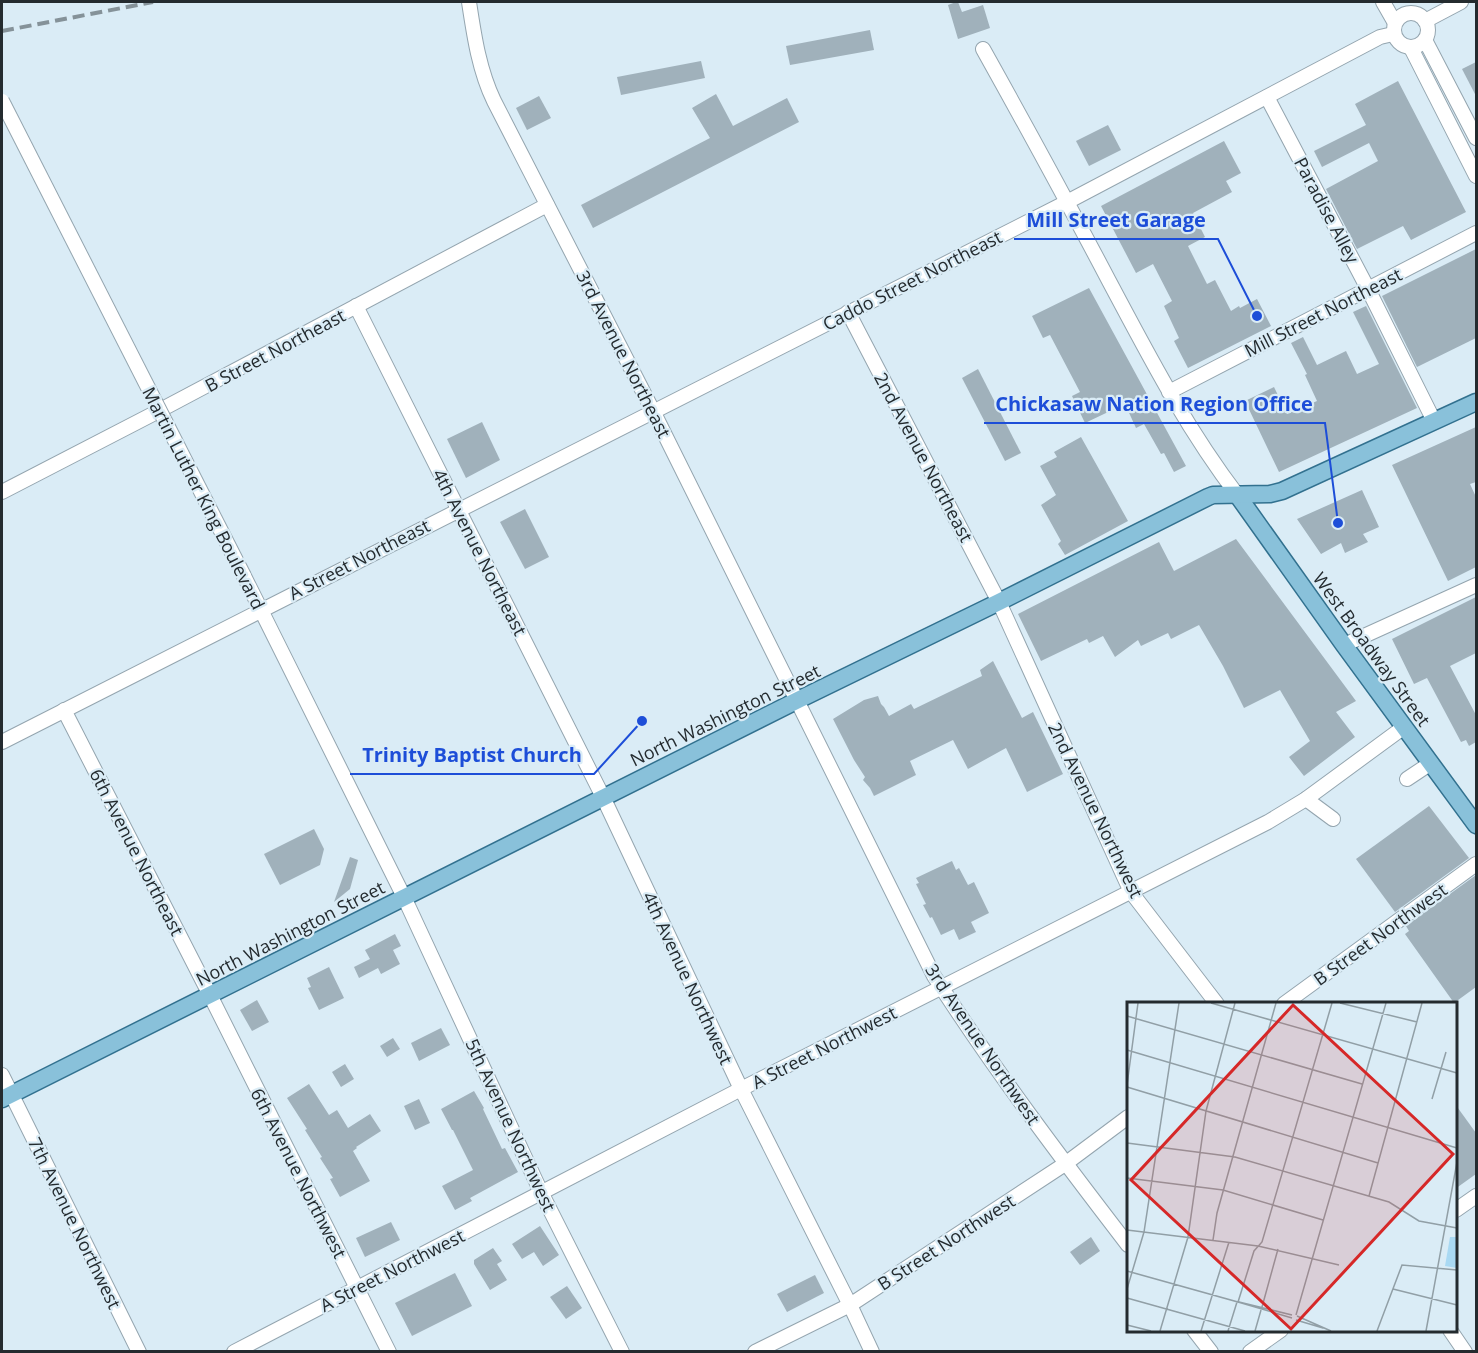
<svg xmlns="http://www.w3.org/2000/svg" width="1478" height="1353" viewBox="0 0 1478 1353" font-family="'Open Sans',sans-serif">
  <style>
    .building { fill: #a0b1bb }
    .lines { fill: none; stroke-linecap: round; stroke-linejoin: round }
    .minor-casing { stroke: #94a5af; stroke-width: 16 }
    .major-casing { stroke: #32718f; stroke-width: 19 }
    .minor { stroke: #fff; stroke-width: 14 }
    .major { stroke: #89c1da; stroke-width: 16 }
    .rail { stroke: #859299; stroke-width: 4; stroke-dasharray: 12 6; stroke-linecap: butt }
    .minor-bridge-casing { stroke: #94a5af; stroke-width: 16; stroke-linecap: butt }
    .minor-bridge { stroke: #fff; stroke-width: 14 }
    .labels { text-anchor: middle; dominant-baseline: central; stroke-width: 4.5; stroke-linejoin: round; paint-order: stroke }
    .street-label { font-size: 18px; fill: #242b2f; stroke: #daecf6 }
    .inset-road { fill: none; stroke: #919fa6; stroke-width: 1.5 }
    .view { fill: #d62828; fill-opacity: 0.15; stroke: #d62828; stroke-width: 3 }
    .inset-edge { fill: none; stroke: #242b2f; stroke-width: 3 }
    .leader { fill: none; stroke: #1d4ed8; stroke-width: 2 }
    .callout-dot { fill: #1d4ed8; stroke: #daecf6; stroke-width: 2 }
    .callout-label { font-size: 20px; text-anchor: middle; font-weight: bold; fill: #1d4ed8; stroke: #daecf6; stroke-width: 4.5; stroke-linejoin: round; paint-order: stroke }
  </style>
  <rect width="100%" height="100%" fill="#daecf6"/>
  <g class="building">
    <path d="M956,2H958L962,12L983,5L990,28L958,39L948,5Z"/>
    <path d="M870,30L874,50L790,65L786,46Z"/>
    <path d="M701,61L705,78L621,95L617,77Z"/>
    <path d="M1476,62V96L1462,69Z"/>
    <path d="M1398,81L1466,212L1411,240L1403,226L1357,249L1326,189L1378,161L1369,143L1322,167L1314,151L1366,125L1355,104Z"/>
    <path d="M716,94L733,126L787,98L799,122L593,228L581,205L710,138L692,108Z"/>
    <path d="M539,96L551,118L527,130L516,108Z"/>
    <path d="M1108,125L1121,150L1089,166L1076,141Z"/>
    <path d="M1224,141L1241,173L1226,181L1232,192L1193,213L1205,237L1188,246L1207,284L1215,280L1231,311L1239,306L1240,308L1257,299L1271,326L1188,368L1174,341L1179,338L1164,306L1172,301L1153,264L1136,273L1101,206Z"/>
    <path d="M1476,249V338L1417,367L1382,296Z"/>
    <path d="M1089,288L1186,466L1174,472L1164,453L1161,454L1144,424L1136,428L1125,404L1085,423L1072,396L1080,392L1050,335L1043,338L1032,316Z"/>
    <path d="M1366,306L1417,408L1279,472L1245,401L1274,387L1287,414L1317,401L1305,375L1307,374L1291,343L1303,337L1317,365L1346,351L1357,374L1379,364L1353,312Z"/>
    <path d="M978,369L1021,453L1005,461L962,378Z"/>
    <path d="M482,422L500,460L466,478L447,439Z"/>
    <path d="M1476,427V482L1470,484L1476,497V567L1448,581L1392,465Z"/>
    <path d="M1081,437L1128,521L1065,555L1058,544L1061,541L1041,505L1056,495L1040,466L1057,457L1054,452Z"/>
    <path d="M1362,490L1379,527L1363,534L1368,542L1345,553L1341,543L1321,554L1297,519Z"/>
    <path d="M525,509L549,557L525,569L500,522Z"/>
    <path d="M1236,539L1356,701L1336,712L1355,737L1304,776L1289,757L1310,741L1280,690L1244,708L1223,666L1199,625L1171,639L1168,633L1141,646L1138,640L1115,657L1103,636L1089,643L1087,639L1041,661L1018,614L1159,542L1174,571Z"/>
    <path d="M1476,597V653L1450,666L1476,715V742L1469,746L1466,740L1461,742L1427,678L1414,684L1392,639Z"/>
    <path d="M993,661L1022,718L1033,712L1063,774L1027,792L1006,748L968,769L953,740L910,761L916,775L874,796L870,788L863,780L865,777L854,760L833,719L864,700L878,696L881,704L884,707L889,716L911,704L914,709L982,676L980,670Z"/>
    <path d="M1429,806L1469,858L1395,912L1356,859Z"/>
    <path d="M314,829L324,849L320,865L280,885L264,854Z"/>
    <path d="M350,857L358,860L350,889L334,902Z"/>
    <path d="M952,861L956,870L959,868L968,885L974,882L989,913L971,922L976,932L959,940L954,929L941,935L932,917L930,918L923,905L926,904L916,884L919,883L916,878Z"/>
    <path d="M1476,875V987L1454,1003L1405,934L1409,931L1406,926Z"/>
    <path d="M395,934L401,946L393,950L400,964L381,974L378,968L359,978L354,967L370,959L365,950Z"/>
    <path d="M329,967L344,998L319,1010L308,988L311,987L307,978Z"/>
    <path d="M257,1000L269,1022L252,1031L240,1010Z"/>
    <path d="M441,1028L450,1045L419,1061L411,1043Z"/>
    <path d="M393,1038L400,1049L387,1057L380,1046Z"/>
    <path d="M345,1064L354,1079L341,1087L332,1072Z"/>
    <path d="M309,1084L329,1115L337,1110L348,1128L370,1114L381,1131L356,1147L357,1148L353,1151L370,1181L340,1197L330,1179L333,1178L320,1158L322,1157L305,1130L307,1129L287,1098Z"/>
    <path d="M474,1091L484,1108L483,1109L502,1149L505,1148L518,1172L470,1198L472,1201L455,1210L442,1186L473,1170L453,1130H452L441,1109Z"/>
    <path d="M419,1099L430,1123L415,1130L404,1106Z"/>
    <path d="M1455,1104L1476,1133V1174L1455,1189Z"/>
    <path d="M391,1222L400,1240L365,1257L356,1238Z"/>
    <path d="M540,1226L559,1255L543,1266L534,1252L522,1259L512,1244Z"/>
    <path d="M1091,1237L1100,1251L1080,1265L1070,1252Z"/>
    <path d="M493,1248L502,1261L497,1264L507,1280L490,1290L474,1264V1260Z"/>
    <path d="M455,1273L472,1306L412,1336L395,1303Z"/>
    <path d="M815,1275L824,1293L787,1312L777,1294Z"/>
    <path d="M567,1286L582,1308L566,1319L550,1297Z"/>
  </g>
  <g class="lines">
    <defs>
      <g id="minor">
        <path d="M469,2C474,35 479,70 494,101L653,411L934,976C994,1069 1061,1158 1128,1245"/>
        <path d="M1383,2L1395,23"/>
        <circle cx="1411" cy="30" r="17"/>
        <path d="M1425,21L1461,2"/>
        <path d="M1425,40L1476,138"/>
        <path d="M1411,48L1476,176"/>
        <path d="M983,49C1026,126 1068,203 1109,281C1149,356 1186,428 1238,496"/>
        <path d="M1267,97L1368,289L1434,421"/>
        <path d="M356,306L603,797L741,1089L850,1305L872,1352"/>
        <path d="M848,312L999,602L1131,892L1217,1004"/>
        <path d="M1169,392L1476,233"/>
        <path d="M2,492L151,415L547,205"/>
        <path d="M244,576L404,897L541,1192L622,1352"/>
        <path d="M1344,645L1476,585"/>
        <path d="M64,710L210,995L389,1352"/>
        <path d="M2,742L1067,202L1380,37L1393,34"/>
        <path d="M1407,779L1431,763"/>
        <path d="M1306,799L1333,819"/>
        <path d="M1284,1004L1476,864"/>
        <path d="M2,1075L139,1352"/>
        <path d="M1456,1210L1476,1196"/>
        <path d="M1194,1330L1211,1352"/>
        <path d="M1450,1330L1465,1352"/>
        <path d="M234,1352L741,1089L1268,822L1306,799L1404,727"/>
        <path d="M755,1352L850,1305L1065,1164L1128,1117"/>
        <path d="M1250,1352L1281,1330"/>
      </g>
      <g id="major">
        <path d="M1238,496L1344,645L1476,825"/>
        <path d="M2,1099L798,700L999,602L1208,497L1213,495L1270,494L1282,491L1476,402"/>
      </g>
    </defs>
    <use href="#minor" class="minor-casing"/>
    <use href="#major" class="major-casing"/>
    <use href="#minor" class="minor"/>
    <use href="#major" class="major"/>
    <path class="rail" d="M2,31L153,2"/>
    <defs>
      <path id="minor-bridge" d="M2,101L244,576"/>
    </defs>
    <use href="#minor-bridge" class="minor-bridge-casing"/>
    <use href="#minor-bridge" class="minor-bridge"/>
  </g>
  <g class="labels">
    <g class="street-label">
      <text transform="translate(1327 210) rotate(62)">Paradise Alley</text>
      <text transform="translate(912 280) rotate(-27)">Caddo Street Northeast</text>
      <text transform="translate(1323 312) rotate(-27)">Mill Street Northeast</text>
      <text transform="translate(275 350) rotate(-28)">B Street Northeast</text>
      <text transform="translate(624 354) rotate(63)">3rd Avenue Northeast</text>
      <text transform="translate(924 457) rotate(62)">2nd Avenue Northeast</text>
      <text transform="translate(204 498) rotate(63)">Martin Luther King Boulevard</text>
      <text transform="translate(480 552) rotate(63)">4th Avenue Northeast</text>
      <text transform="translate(359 559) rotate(-27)">A Street Northeast</text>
      <text transform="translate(1372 649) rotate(54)">West Broadway Street</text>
      <text transform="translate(725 715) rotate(-26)">North Washington Street</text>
      <text transform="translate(1096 810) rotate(64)">2nd Avenue Northwest</text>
      <text transform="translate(137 852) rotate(63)">6th Avenue Northeast</text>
      <text transform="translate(290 933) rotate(-27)">North Washington Street</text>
      <text transform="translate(1380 934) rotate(-36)">B Street Northwest</text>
      <text transform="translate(688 978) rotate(65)">4th Avenue Northwest</text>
      <text transform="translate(983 1044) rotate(56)">3rd Avenue Northwest</text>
      <text transform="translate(824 1047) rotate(-27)">A Street Northwest</text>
      <text transform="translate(511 1125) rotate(65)">5th Avenue Northwest</text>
      <text transform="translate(299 1173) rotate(63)">6th Avenue Northwest</text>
      <text transform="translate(75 1223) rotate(64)">7th Avenue Northwest</text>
      <text transform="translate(946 1242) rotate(-33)">B Street Northwest</text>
      <text transform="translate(392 1270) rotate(-27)">A Street Northwest</text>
    </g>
  </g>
  <g transform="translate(1127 1002)">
    <rect width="330" height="330" fill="#daecf6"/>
    <path d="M323,235H330V266L318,264Z" fill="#a9d9f3"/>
    <path class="inset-road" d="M84,1L330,71M213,1L290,20M0,14L235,82M0,48L330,146M0,83L11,1M0,85L251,161M305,97L319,50M0,141L108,155L262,200L292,219L330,226M0,176L96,188L196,218M242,194L295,1M0,228L131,244M86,238L90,211L149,1M131,244L212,263M0,269L111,300L127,249L135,240L205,1M0,287L17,230L52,1M266,287L330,303M0,296L118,329M111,300L165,316M112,300L165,313M135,305L151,247M169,313L259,1M170,314L204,329M169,318L196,326M0,323L24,329M33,329L61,235L79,109L108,1M74,329L102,240M101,329L110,300M128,329L134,308M250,329L275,263L330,268M299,329L330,160"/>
    <path class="view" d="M166,3L326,152L164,327L4,178Z"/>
    <rect width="330" height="330" class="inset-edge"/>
  </g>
  <path class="leader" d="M1257 316L1218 239H1014M1338 523L1325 423H984M642 721L594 774H350"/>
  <g class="callout-dot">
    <circle cx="1257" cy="316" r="6"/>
    <circle cx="1338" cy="523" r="6"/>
    <circle cx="642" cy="721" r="6"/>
  </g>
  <g class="callout-label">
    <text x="1116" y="227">Mill Street Garage</text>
    <text x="1154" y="411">Chickasaw Nation Region Office</text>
    <text x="472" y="762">Trinity Baptist Church</text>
  </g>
  <rect width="1478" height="1353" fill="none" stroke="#242b2f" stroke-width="6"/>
</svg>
